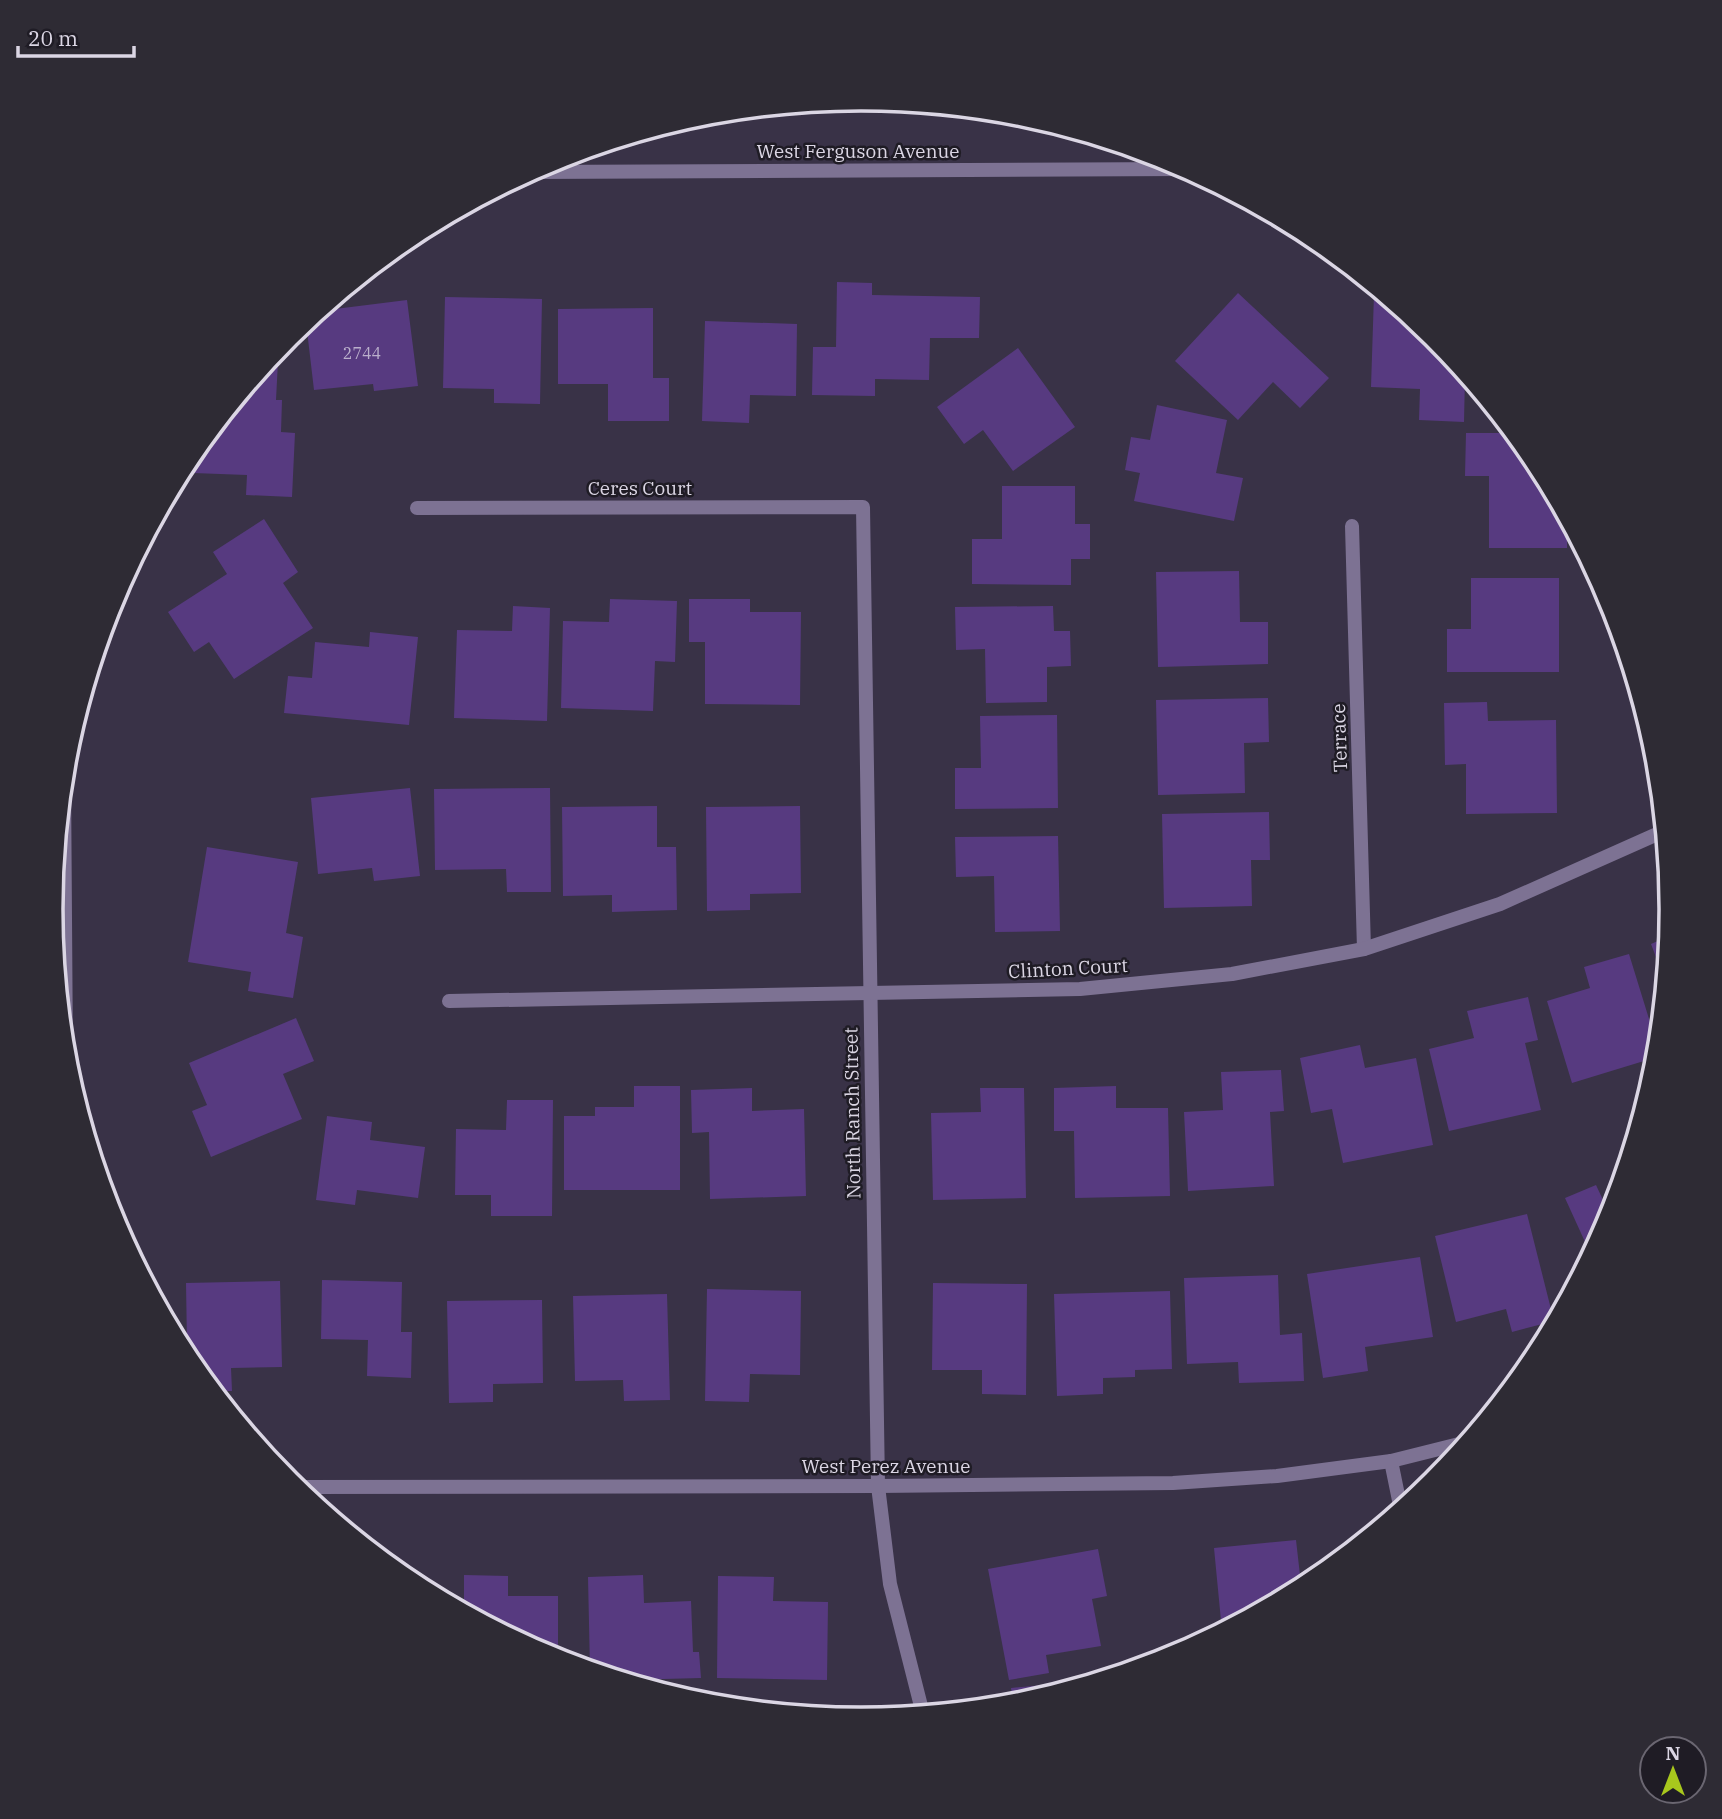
<svg xmlns="http://www.w3.org/2000/svg" width="1722" height="1819" viewBox="0 0 1722 1819" font-family="'IBM Plex Serif',serif">
  <style>
    .building { fill: #573a80 }
    .lines { fill: none; stroke-linecap: round; stroke-linejoin: round }
    .minor { stroke: #7d7293; stroke-width: 14 }
    .tertiary { stroke: #7d7293; stroke-width: 14 }
    .labels { text-anchor: middle; dominant-baseline: central; stroke-width: 5; stroke-linejoin: round; paint-order: stroke }
    .number-label { font-size: 16px; fill: #baafcb }
    .street-label { font-size: 19px; fill: #dbd6e4; stroke: #1f1c25 }
    .rim { fill: none; stroke: #dbd6e4; stroke-width: 3.5 }
  </style>
  <rect width="100%" height="100%" fill="#393247"/>
  <g class="building">
    <path d="M837,282L872,283V295L980,297L979,338H930L929,380L875,379V396L812,395L813,347H836Z"/>
    <path d="M1238,293L1329,378L1300,408L1273,382L1238,420L1175,361Z"/>
    <path d="M1374,294H1383L1434,337L1465,375L1464,422L1419,420L1420,389L1371,387Z"/>
    <path d="M445,297L542,299L540,404L494,403V389L443,388Z"/>
    <path d="M407,300L418,386L374,391L373,384L314,390L306,322L319,311Z"/>
    <path d="M653,308V378H669V421H608V384H558V309Z"/>
    <path d="M705,321L797,324L796,396L750,395L749,423L702,421Z"/>
    <path d="M1018,348L1075,427L1013,471L983,430L964,444L937,407Z"/>
    <path d="M268,361H278L276,400H282L281,432L295,433L292,497L246,495L247,475L193,473L194,451Z"/>
    <path d="M1157,405L1227,420L1216,473L1243,478L1234,521L1134,501L1140,473L1125,470L1131,437L1150,440Z"/>
    <path d="M1466,433H1513L1535,460L1567,519V548H1489V476H1465Z"/>
    <path d="M1002,486H1075V524H1090V559H1071V585L972,584V539H1002Z"/>
    <path d="M264,519L298,572L283,583L313,628L234,679L209,642L194,652L168,612L227,574L213,552Z"/>
    <path d="M1239,571L1240,622H1268V664L1158,667L1156,572Z"/>
    <path d="M1471,578H1559V672H1447V629H1471Z"/>
    <path d="M610,599L677,601L675,662L655,661L653,711L561,708L563,621L609,622Z"/>
    <path d="M689,599H750V612H801L800,705L705,704V642H689Z"/>
    <path d="M513,606L550,608L547,721L454,718L457,630L512,631Z"/>
    <path d="M1053,606L1054,631H1070L1071,666L1047,667V702L986,703L985,649L956,650L955,607Z"/>
    <path d="M370,632L418,637L409,725L284,713L288,676L312,678L315,642L369,647Z"/>
    <path d="M1268,698L1269,742L1244,743L1245,793L1158,795L1156,700Z"/>
    <path d="M1487,702L1488,721L1556,720L1557,813L1466,814V764L1445,765L1444,703Z"/>
    <path d="M1057,715L1058,808L955,809V768H981L980,716Z"/>
    <path d="M410,788L420,876L374,881L372,868L318,874L311,798Z"/>
    <path d="M550,788L551,892H507L506,869L435,870L434,789Z"/>
    <path d="M657,806V847H676L677,910L612,912V895L563,896L562,807Z"/>
    <path d="M800,806L801,893L750,894V910L707,911L706,807Z"/>
    <path d="M1269,812L1270,860H1251L1252,906L1164,908L1162,814Z"/>
    <path d="M1058,836L1060,931L995,932L994,876L956,877L955,837Z"/>
    <path d="M207,847L298,862L286,933L303,937L293,998L248,991L251,972L188,962Z"/>
    <path d="M1669,936L1665,975L1664,978L1651,944Z"/>
    <path d="M1629,954L1658,1048L1657,1057L1572,1083L1547,1001L1590,988L1584,967Z"/>
    <path d="M1528,997L1538,1040L1525,1043L1541,1110L1449,1131L1429,1049L1474,1038L1467,1011Z"/>
    <path d="M296,1018L314,1061L283,1074L302,1119L211,1157L192,1111L207,1105L189,1063Z"/>
    <path d="M1360,1045L1365,1068L1416,1058L1433,1145L1343,1163L1332,1109L1311,1113L1300,1058Z"/>
    <path d="M1281,1070L1284,1111L1270,1112L1274,1186L1188,1191L1184,1112L1223,1110L1221,1072Z"/>
    <path d="M634,1086H680V1190H564V1116H595V1107H634Z"/>
    <path d="M1116,1086V1108H1168L1170,1196L1075,1198L1074,1131H1054V1088Z"/>
    <path d="M752,1088V1111L804,1109L806,1196L710,1199L709,1132L692,1133L691,1090Z"/>
    <path d="M980,1088H1024L1026,1198L933,1200L931,1113L981,1112Z"/>
    <path d="M507,1100H553L552,1216H491V1195H455L456,1129L506,1130Z"/>
    <path d="M327,1116L372,1122L370,1140L425,1147L418,1198L357,1190L355,1205L316,1200Z"/>
    <path d="M1596,1185L1603,1200L1617,1194L1609,1220L1591,1255L1565,1198Z"/>
    <path d="M1527,1214L1554,1321L1512,1332L1506,1309L1456,1322L1435,1236Z"/>
    <path d="M1420,1257L1433,1337L1365,1347L1368,1371L1323,1378L1307,1274Z"/>
    <path d="M1278,1275L1280,1335L1302,1333L1304,1381L1239,1383L1238,1362L1187,1364L1184,1278Z"/>
    <path d="M322,1280L402,1282L401,1332H412L411,1378L367,1376L368,1340L321,1339Z"/>
    <path d="M280,1281L282,1367L231,1368L232,1391H213L187,1359L179,1344H187L186,1283Z"/>
    <path d="M933,1283L1027,1284L1026,1395L982,1394V1370H932Z"/>
    <path d="M707,1289L801,1291L800,1375L750,1374L749,1402L705,1401Z"/>
    <path d="M1170,1291L1172,1369L1135,1370V1377L1103,1378V1394L1057,1396L1054,1294Z"/>
    <path d="M667,1294L670,1400L624,1401L623,1380L575,1381L573,1296Z"/>
    <path d="M542,1300L543,1383L493,1384V1402L449,1403L447,1301Z"/>
    <path d="M1296,1540L1301,1584L1312,1582L1222,1631L1214,1548Z"/>
    <path d="M1098,1549L1107,1596L1092,1599L1101,1646L1046,1655L1049,1673L1009,1680L988,1569Z"/>
    <path d="M464,1575L508,1576V1596H558V1660L551,1658L464,1611Z"/>
    <path d="M643,1575L644,1603L691,1601L693,1652H699L701,1678L625,1680L590,1670L588,1577Z"/>
    <path d="M718,1576L774,1577L773,1601L828,1602L827,1680L717,1678Z"/>
    <path d="M1055,1684L1056,1693L1013,1705L1011,1688Z"/>
  </g>
  <g class="lines">
    <g class="minor">
      <path d="M417,508L863,507L878,1486L890,1584L923,1714"/>
      <path d="M1352,526L1364,949"/>
      <path d="M449,1001L1080,989L1232,974L1364,949L1500,904L1664,831"/>
      <path d="M1391,1461L1401,1510"/>
      <path d="M301,1487L878,1486L1173,1483L1277,1476L1391,1461L1467,1442"/>
    </g>
    <g class="tertiary">
      <path d="M531,172L1186,169"/>
      <path d="M64,776L66,1060"/>
    </g>
  </g>
  <g class="labels">
    <g class="number-label">
      <text x="362" y="353">2744</text>
    </g>
    <g class="street-label">
      <text x="858" y="151">West Ferguson Avenue</text>
      <text x="640" y="488">Ceres Court</text>
      <text transform="translate(1339 738) rotate(-92)">Terrace</text>
      <text transform="translate(1068 968) rotate(-3)">Clinton Court</text>
      <text transform="translate(852 1113) rotate(-91)">North Ranch Street</text>
      <text x="886" y="1466">West Perez Avenue</text>
    </g>
  </g>
  <path d="M0 0H1722V1819H0ZM63 909a798 798 0 1 1 1596 0a798 798 0 1 1-1596 0Z" fill="#2e2b34" fill-rule="evenodd"/>
  <path class="rim" d="M63 909a798 798 0 1 1 1596 0a798 798 0 1 1-1596 0Z"/>
  <g transform="translate(1673 1770)"><circle r="33" fill="#1f1c25" stroke="#6a6671" stroke-width="2"/>
  <path d="M0-5L12 26L0 18L-12 26Z" fill="#a8c71d"/>
  <text y="-10" font-size="19" font-weight="bold" text-anchor="middle" fill="#dbd6e4">N</text>
  </g>
  <path d="M18 46v10h116v-10" fill="none" stroke="#dbd6e4" stroke-width="3.5"/>
  <text x="28" y="46" font-size="21" fill="#dbd6e4" stroke="#1f1c25" stroke-width="5" paint-order="stroke">20 m</text>
</svg>
